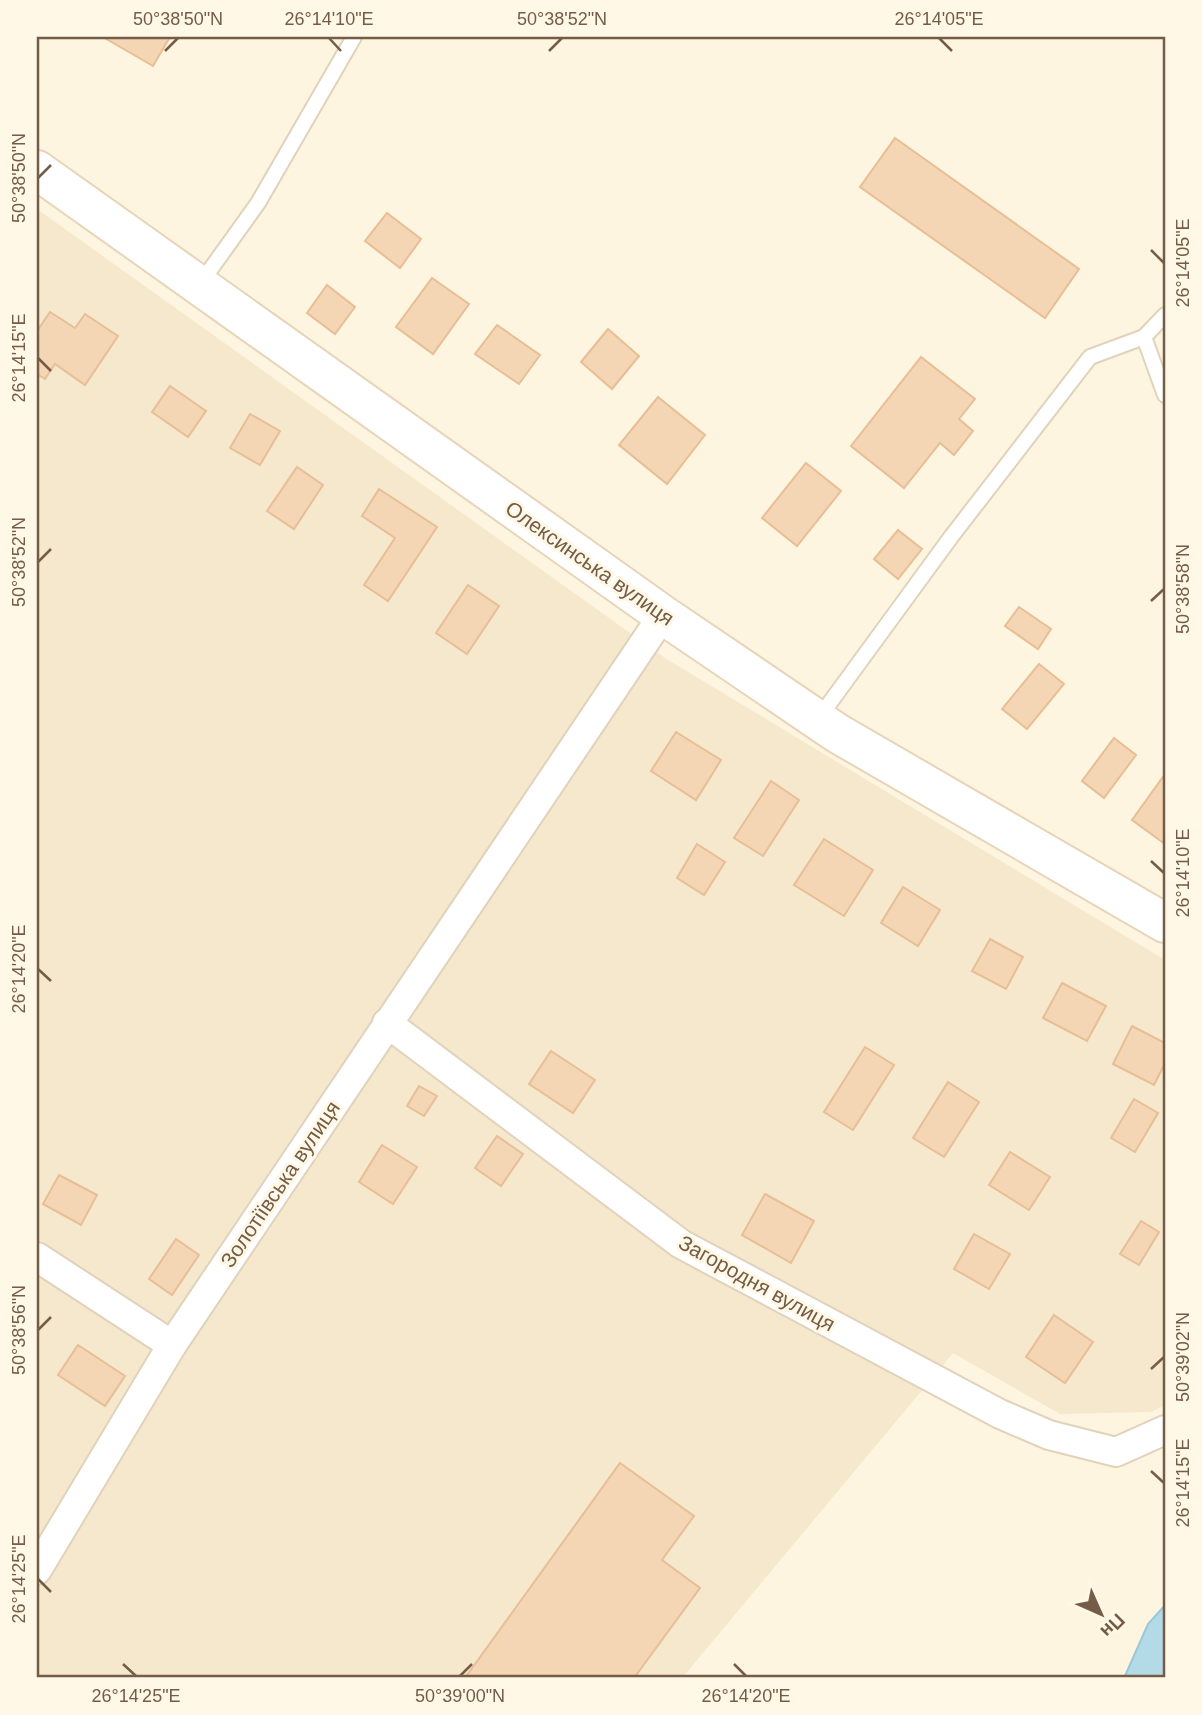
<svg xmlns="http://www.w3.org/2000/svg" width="1202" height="1715" viewBox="0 0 1202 1715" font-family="Arial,sans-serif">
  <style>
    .residential { fill: #f5e8cd }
    .water { fill: #b3dae7; stroke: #99c8d9; stroke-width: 2 }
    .building { fill: #f4d6b5; stroke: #e7be95; stroke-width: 2 }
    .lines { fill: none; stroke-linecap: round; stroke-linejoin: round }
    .lane-casing { stroke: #e1d2bb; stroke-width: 18 }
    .street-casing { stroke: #e1d2bb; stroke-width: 32 }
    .secondary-casing { stroke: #e7d4b9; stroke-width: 42 }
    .lane { stroke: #fff; stroke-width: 14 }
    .street { stroke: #fff; stroke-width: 28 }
    .secondary { stroke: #fff; stroke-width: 38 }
    .ticks { fill: none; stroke: #755c46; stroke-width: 2.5 }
    .labels { text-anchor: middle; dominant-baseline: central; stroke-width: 6; stroke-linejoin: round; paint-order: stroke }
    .street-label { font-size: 21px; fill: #755c46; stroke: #fff8e6 }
    .neatline { fill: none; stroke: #755c46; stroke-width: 2.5 }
    .ticks-label { font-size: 18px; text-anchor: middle; fill: #755c46 }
  </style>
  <rect width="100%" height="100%" fill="#fdf5df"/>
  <path class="residential" d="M37,209L665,658L1165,960V1405L1151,1412L1060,1414L953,1353L682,1678H37Z"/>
  <path class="water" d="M1165,1605V1678H1124L1148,1624Z"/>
  <g class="building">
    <path d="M103,37H170L153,66Z"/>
    <path d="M895,138L1079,269L1045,318L860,187Z"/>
    <path d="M387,213L421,239L400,268L365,241Z"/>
    <path d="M432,278L469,304L433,354L396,327Z"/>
    <path d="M327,285L355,307L335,334L307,313Z"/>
    <path d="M50,312L75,328L85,314L118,336L85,385L55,364L45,379L37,374V331Z"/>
    <path d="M497,325L540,355L519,384L475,354Z"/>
    <path d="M608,329L639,356L612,389L581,362Z"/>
    <path d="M921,357L975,399L959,419L973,431L954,455L940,443L904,488L851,446Z"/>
    <path d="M170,386L206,411L188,437L152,412Z"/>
    <path d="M658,397L705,435L667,484L619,445Z"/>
    <path d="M250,414L280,431L260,465L230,448Z"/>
    <path d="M806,463L841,491L797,546L762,518Z"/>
    <path d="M297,467L323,485L294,529L267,511Z"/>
    <path d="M379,489L437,527L388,601L364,585L395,538L362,516Z"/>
    <path d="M898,530L922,549L898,579L874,559Z"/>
    <path d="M468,585L499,606L467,654L436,633Z"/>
    <path d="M1019,607L1051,629L1038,649L1005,626Z"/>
    <path d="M1039,664L1064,684L1027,729L1002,709Z"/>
    <path d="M676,732L721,760L696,800L651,771Z"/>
    <path d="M1114,738L1136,755L1104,798L1082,781Z"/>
    <path d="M1165,774V844L1132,820Z"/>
    <path d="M771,781L799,800L763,856L734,838Z"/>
    <path d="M824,839L873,870L844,916L794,885Z"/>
    <path d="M697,844L725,862L704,895L677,878Z"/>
    <path d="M903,887L940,910L918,946L881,923Z"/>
    <path d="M990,939L1023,957L1006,989L972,971Z"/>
    <path d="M1062,983L1106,1006L1087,1041L1043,1018Z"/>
    <path d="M1132,1026L1165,1043V1063L1154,1085L1113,1064Z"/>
    <path d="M865,1047L894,1065L853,1130L824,1112Z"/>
    <path d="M551,1051L595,1080L573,1113L529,1084Z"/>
    <path d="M948,1082L979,1102L944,1157L913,1138Z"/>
    <path d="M419,1086L437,1096L424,1116L407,1106Z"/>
    <path d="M1134,1099L1158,1113L1135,1152L1111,1138Z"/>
    <path d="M497,1136L523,1154L501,1186L475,1168Z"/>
    <path d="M382,1145L417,1167L393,1204L359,1182Z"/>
    <path d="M1010,1152L1050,1177L1029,1210L989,1185Z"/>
    <path d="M59,1175L97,1195L81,1225L43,1204Z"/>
    <path d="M765,1194L814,1221L791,1263L742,1235Z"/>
    <path d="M1141,1221L1159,1232L1139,1265L1120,1254Z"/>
    <path d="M974,1234L1010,1254L989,1289L954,1269Z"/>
    <path d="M176,1239L199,1255L172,1295L149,1279Z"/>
    <path d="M1054,1315L1093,1342L1065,1383L1026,1357Z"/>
    <path d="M78,1345L125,1376L105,1406L58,1375Z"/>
    <path d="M620,1463L694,1516L662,1560L700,1588L634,1678H465Z"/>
  </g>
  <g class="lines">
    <defs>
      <g id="lane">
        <path d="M200,284L258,203L354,37"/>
        <path d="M1144,337L1165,395"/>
        <path d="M818,719L951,537L1090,357L1144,337L1165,315"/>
      </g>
      <g id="street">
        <path d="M387,1023L681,1244L1000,1414L1049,1435L1116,1452L1165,1430"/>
        <path d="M37,1257L172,1345"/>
        <path d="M37,1570L172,1345L663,615"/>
      </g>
      <path id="secondary" d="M37,170L663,615L837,733L1165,923"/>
    </defs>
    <use href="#lane" class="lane-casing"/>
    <use href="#street" class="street-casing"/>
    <use href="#secondary" class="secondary-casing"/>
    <use href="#lane" class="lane"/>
    <use href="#street" class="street"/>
    <use href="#secondary" class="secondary"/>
  </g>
  <path class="ticks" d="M329,38L341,51M939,38L952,51M165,51L178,38M549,51L562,38M38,178L51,165M1151,250L1164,263M38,358L51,371M38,562L51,549M1151,601L1164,589M1151,861L1164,873M38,969L51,981M38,1330L51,1317M1151,1369L1164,1357M1151,1471L1164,1483M38,1579L51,1592M123,1664L136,1676M734,1664L746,1676M460,1676L472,1664"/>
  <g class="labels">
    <g class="street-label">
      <text transform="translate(590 563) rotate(35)">Олексинська вулиця</text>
      <text transform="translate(280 1184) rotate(-56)">Золотіївська вулиця</text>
      <text transform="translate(757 1283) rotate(29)">Загородня вулиця</text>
    </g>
  </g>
  <rect width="1202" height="1715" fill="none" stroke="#fff8e6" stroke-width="77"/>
  <g transform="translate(1101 1614) rotate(135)" stroke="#fff8e6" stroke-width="5" paint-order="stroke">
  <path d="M0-5L12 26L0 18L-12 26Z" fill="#755c46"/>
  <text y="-10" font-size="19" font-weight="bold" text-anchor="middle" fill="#755c46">Пн</text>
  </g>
  <rect x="38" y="38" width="1126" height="1638" class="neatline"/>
  <g class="ticks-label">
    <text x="178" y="25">50°38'50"N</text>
    <text x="329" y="25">26°14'10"E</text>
    <text x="562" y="25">50°38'52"N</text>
    <text x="939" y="25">26°14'05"E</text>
    <text transform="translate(19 178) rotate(-90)" y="6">50°38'50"N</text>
    <text transform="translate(1183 263) rotate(-90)" y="6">26°14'05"E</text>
    <text transform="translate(19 358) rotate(-90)" y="6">26°14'15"E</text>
    <text transform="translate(19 562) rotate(-90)" y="6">50°38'52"N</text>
    <text transform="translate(1183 589) rotate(-90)" y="6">50°38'58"N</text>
    <text transform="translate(1183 873) rotate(-90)" y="6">26°14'10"E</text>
    <text transform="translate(19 969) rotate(-90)" y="6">26°14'20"E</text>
    <text transform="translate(19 1330) rotate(-90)" y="6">50°38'56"N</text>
    <text transform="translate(1183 1357) rotate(-90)" y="6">50°39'02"N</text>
    <text transform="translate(1183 1483) rotate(-90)" y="6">26°14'15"E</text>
    <text transform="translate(19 1579) rotate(-90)" y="6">26°14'25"E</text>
    <text x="136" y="1702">26°14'25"E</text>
    <text x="460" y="1702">50°39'00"N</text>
    <text x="746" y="1702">26°14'20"E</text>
  </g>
</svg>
